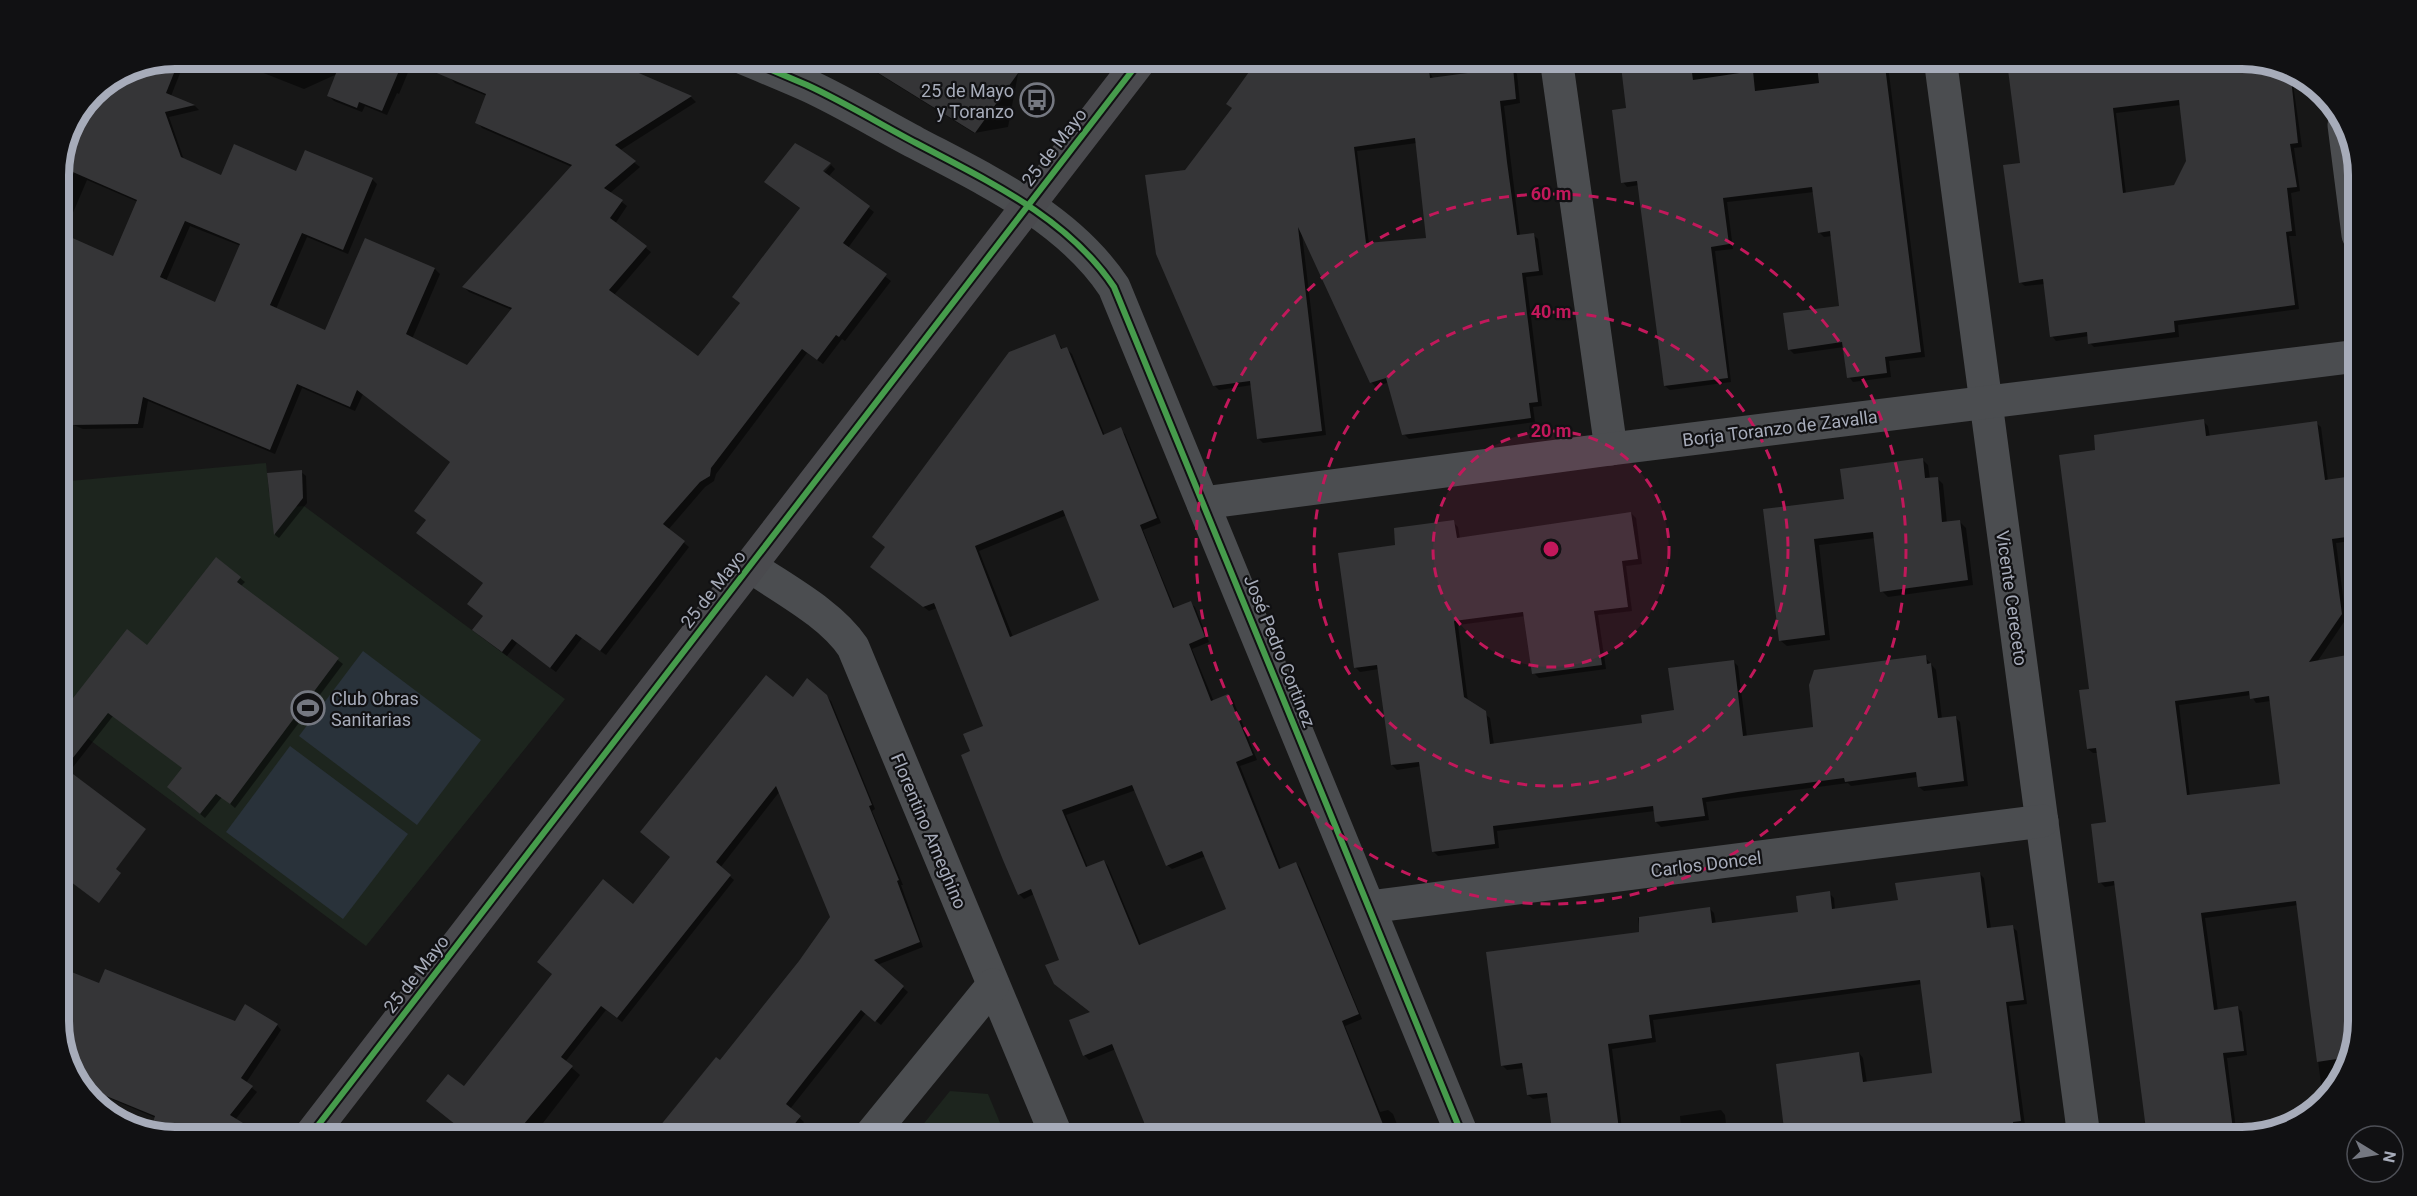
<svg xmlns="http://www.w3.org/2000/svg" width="2417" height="1196" viewBox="0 0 2417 1196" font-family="Roboto,sans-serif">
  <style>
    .green { fill: #1d251e }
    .water { fill: #29323a }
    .shadow { fill: #0007; fill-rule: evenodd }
    .building { fill: #353537; fill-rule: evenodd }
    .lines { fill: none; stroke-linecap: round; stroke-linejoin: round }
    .street { stroke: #4b4d50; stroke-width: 33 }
    .secondary { stroke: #4a4a4e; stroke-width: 33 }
    .cycleway-casing { stroke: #111113; stroke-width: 10 }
    .cycleway { stroke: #469c4c; stroke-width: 6 }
    .ring { fill: none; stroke: #c2185b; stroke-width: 3; stroke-dasharray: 10 8 }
    .labels { text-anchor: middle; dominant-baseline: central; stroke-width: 4.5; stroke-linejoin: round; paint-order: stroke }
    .poi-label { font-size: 18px; fill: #a7acba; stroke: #111113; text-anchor: end }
    .street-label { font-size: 18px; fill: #a7acba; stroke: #111113 }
    .rim { fill: none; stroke: #a7acba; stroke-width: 8 }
    .centre { fill: #c2185b; stroke: #111113; stroke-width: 3 }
    .ring-label { font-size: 18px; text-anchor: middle; font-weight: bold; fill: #c2185b; stroke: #111113; stroke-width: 4.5; stroke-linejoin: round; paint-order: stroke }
  </style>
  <rect width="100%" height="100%" fill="#171717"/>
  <g class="green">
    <path d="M266,463L269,493L290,507L304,506L565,699L366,946L59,717V482Z"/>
    <path d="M950,1091L988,1094L1006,1137H913Z"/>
  </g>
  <g class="water">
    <path d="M363,651L481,740L417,825L299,736Z"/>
    <path d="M290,746L408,834L343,919L226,832Z"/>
  </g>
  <g class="shadow">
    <path d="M175,58H186L171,96L195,106L199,110L169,117L184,160L222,177L297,173L372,179L377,184L348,254L307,237L276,309L326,332L435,269L440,274L412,339L468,367L512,310L469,292L464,287L572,167L482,128L477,122L487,96L455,83L450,78L458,58H601L691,97L696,102L619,151L640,167L610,193L627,206L615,224L651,252L614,295L699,358L742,304L801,209L771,187L817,176L819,178L831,165L835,169L828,177L874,212L848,248L891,281L845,341L842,339L823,364L807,353L716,474L714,481L705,487L668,530L689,547L606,655L582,638L556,672L517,643L507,656L479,635L485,617L474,609L484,584L427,521L451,462L363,394L355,411L302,388L275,454L148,401L143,428L83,429L59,419V168L67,130L93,92L131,67ZM87,180L138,202L114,258L63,236ZM190,226L241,246L216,304L166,281Z"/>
    <path d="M226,58H414L399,94L397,93L387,115L365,106L362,112L334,101L329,96L337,74L304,89Z"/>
    <path d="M853,58H1021L1008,127L974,133Z"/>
    <path d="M1621,58H1887L1925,357L1889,361L1891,377L1853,382L1849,377L1844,347L1794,354L1789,349L1841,308L1832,236L1824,237L1819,232L1814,192L1727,202L1733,249L1715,251L1731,382L1670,390L1665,386L1639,185L1627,187L1623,182L1628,109Z"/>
    <path d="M2007,58H2242L2291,70L2302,147L2294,148L2300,191L2291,193L2296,236H2289L2299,309L2178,325L2179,337L2094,347L2090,343L2089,336L2056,341L2052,336L2045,284L2025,286L2020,282L2022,164ZM2181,105L2188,161L2175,186L2126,194L2116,113Z"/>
    <path d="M1512,69L1517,74L1520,103L1504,106L1520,236L1533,235L1538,239L1543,275L1526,277L1542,406L1533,407L1535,422L1409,439L1404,434L1389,382L1376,387L1371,382L1302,234L1326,435L1263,443L1258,438L1252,385L1219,390L1214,385L1186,171L1428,71L1434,79ZM1417,143L1428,240L1369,244L1357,151Z"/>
    <path d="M1054,336L1063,350L1067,349L1072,354L1105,436L1120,429L1125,434L1161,523L1143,530L1160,573L1175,609L1190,603L1195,607L1209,642L1192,649L1214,702L1228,696L1233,700L1257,760L1240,766L1281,869L1296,863L1300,868L1362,1019L1345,1026L1380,1112L1388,1110L1393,1114L1402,1137H1150L1116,1049L1089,1060L1084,1055L1092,1012L1061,960L1034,894L1024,899L1019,894L972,752L985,727L937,608L929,611L876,571ZM1067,515L1101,601L1013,637L979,551ZM1136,790L1167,865L1172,869L1206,856L1228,910L1141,945L1108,866L1104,861L1088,868L1066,815Z"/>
    <path d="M2203,421L2208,426L2210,437L2316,423L2321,427L2328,481L2346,478L2351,483L2358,540L2336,543L2346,619L2317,662L2358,654V1021L2347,1072L2323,1099L2298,905L2205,918L2218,1011L2238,1008L2242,1012L2247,1055L2227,1058L2237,1137H2149L2116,885L2105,887L2100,882L2108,824L2098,753H2093L2088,749L2097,451ZM2251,695L2256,703L2271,701L2282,785L2190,797L2179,705Z"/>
    <path d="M1922,459L1928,465L1930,479L1937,478L1943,484L1947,523L1960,522L1966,528L1973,585L1888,597L1882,591L1875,538L1819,545L1830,640L1787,646L1781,641L1765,511L1845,500Z"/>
    <path d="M301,472L306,476L307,503L279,538L275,535L269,474Z"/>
    <path d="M1631,513L1636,518L1642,564L1626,566L1632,611L1598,615L1606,669L1539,678L1534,673L1526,616L1458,625L1468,702L1490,718L1494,745L1644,725L1675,712L1733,661L1738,666L1747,737L1815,729L1925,657L1936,670L1942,719L1955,717L1960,722L1968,786L1924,791L1919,787L1918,777L1851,786L1848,783L1743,797L1706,802L1709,820L1661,827L1656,822L1655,811L1497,831L1499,848L1438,856L1433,851L1422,766L1397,770L1392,765L1379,669L1360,672L1355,667L1397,547L1453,522L1458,527L1460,539Z"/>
    <path d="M240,578L245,582L241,586L343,664L235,808L222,797L205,818L173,792L184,769L113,716L66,776L59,771V718L127,631L147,647Z"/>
    <path d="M826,696L831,701L875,809L872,811L903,885H901L923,947L877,965L908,992L881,1025L866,1013L790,1109L804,1122L792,1137H662L657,1132L720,1062L800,962L832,917L780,791L720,868L734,880L622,1022L606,1010L565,1062L580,1075L543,1123L562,1137H447L457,1125L464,1089L634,906L793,699Z"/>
    <path d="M1979,873L1984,878L1991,929L2012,927L2017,931L2027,1004L2009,1006L2025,1125L2017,1126L2018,1137H1682L1680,1116L1721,1110L1725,1115L1727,1134L1785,1126L1859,1053L1863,1058L1867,1083L1934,1075L1922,984L1653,1020L1656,1042L1612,1049L1623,1137H1554L1549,1097L1533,1099L1528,1095L1525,1068L1507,1070L1502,1065L1640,933L1638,918L1710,909L1714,913L1716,924L1800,913L1829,893L1834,898L1835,910L1899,902Z"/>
    <path d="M59,968L100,985L235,1022L277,1025L281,1030L246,1083L257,1092L235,1120L241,1126L232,1137H180L159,1129L154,1124L156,1118L78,1085L59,1029Z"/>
  </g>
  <g class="building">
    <path d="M175,58H180L166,93L195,105L165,112L181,157L221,175L234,144L296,171L305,150L373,178L343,250L302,233L270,305L325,330L365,238L435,268L406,334L467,365L512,308L462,287L572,165L475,123L486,94L404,59L382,111L359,102L357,108L327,96L342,58H536L568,72L574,58H604L692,96L615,145L636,161L604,188L623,200L610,218L647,246L609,290L698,356L740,303L732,297L800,208L764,182L795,143L831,163L823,171L870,206L843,243L887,274L839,337L836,335L817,360L802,349L711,468L710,476L700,482L663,524L685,541L600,651L576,634L550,668L512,639L502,652L472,630L483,616L467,604L483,583L416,533L426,520L414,511L450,462L357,390L350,407L297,384L270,450L143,397L138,424L71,425V413L59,408V232L113,256L137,200L59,166L67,130L93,92L131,67ZM185,221L240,244L215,302L160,277Z"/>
    <path d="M854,58H1029L975,133Z"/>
    <path d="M1259,58H1414L1429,70L1430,78L1513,67L1516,99L1500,101L1507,162L1517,235L1534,233L1539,271L1522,273L1538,402L1529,403L1531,418L1402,435L1386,378L1370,383L1298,227L1322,431L1257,439L1250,381L1213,386L1156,254L1145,175L1185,170L1232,108L1226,104ZM1415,138L1426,238L1366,243L1354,147Z"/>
    <path d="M1620,58H1690L1693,80L1753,71L1755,91L1819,83L1816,58H1884L1921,352L1885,357L1887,373L1847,378L1842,342L1788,350L1783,313L1839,306L1830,231L1818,233L1812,187L1723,198L1729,244L1711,247L1728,378L1664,386L1637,181L1621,183L1612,110L1626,108Z"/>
    <path d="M2032,58H2242L2290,69L2298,143L2290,144L2297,187L2287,188L2292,231L2286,232L2295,305L2174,321L2175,332L2088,344L2087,332L2050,337L2043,279L2019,283L2003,165L2020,163L2007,62ZM2179,100L2186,161L2174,185L2123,193L2113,108Z"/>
    <path d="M1055,334L1061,349L1067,347L1103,435L1121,427L1157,518L1140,525L1173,608L1191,601L1205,637L1189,644L1211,701L1228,694L1253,755L1236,762L1279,869L1296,862L1359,1014L1342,1021L1388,1137H1150L1112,1044L1083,1056L1069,1020L1090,1012L1054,984L1045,965L1059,960L1031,889L1018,895L1003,860L961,755L970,751L963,734L983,726L934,603L923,607L870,567L885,547L872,537L1009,352ZM1063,510L1099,600L1010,637L975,546ZM1132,785L1166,866L1202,851L1226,909L1139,945L1104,860L1086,867L1062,810Z"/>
    <path d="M2204,419L2206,436L2317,421L2325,480L2346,477L2354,536L2332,539L2342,614L2309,662L2358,653V1021L2350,1057L2317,1062L2296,901L2201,913L2214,1010L2238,1006L2244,1051L2223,1053L2234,1137H2147L2114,881L2098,883L2091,824L2106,822L2096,748L2087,749L2079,690L2089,689L2059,455L2095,450L2094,435ZM2249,691L2250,699L2269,696L2280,784L2187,795L2175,701Z"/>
    <path d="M1923,458L1925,478L1938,477L1942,522L1960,520L1968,580L1880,592L1873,532L1814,539L1825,635L1779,641L1763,509L1844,499L1840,469Z"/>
    <path d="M302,470L303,498L274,535L267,473Z"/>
    <path d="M1631,512L1638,559L1622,561L1628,607L1594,611L1602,665L1532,674L1523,612L1454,621L1464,697L1486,711L1490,744L1642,723L1641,715L1674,710L1668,668L1734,660L1743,736L1813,727L1809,685L1814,670L1926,655L1927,664L1931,663L1938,718L1956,716L1964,781L1918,787L1916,772L1845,782L1844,778L1738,792L1702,798L1705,816L1655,822L1653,806L1493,826L1495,844L1432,852L1419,762L1391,765L1377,665L1354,668L1338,553L1395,545L1394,528L1454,520L1457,538Z"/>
    <path d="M216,557L241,577L237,582L339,658L230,804L216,794L200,814L167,787L182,768L108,713L65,768L146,829L116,869L121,873L99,903L59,873V716L127,629L147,645Z"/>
    <path d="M766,675L793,697L807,678L827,695L872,805L869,806L899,880L897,881L920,942L874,960L904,986L875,1022L861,1010L811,1072L786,1104L801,1116L784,1137H651L716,1057L720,1060L799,961L830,917L776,786L716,862L731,875L617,1018L601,1006L561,1057L573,1066L513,1137H446L456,1125L426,1101L448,1074L464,1086L552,974L537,962L603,879L633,904L670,857L640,832Z"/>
    <path d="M1980,872L1987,928L2013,925L2024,1000L2006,1002L2021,1121L2013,1122L2015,1137H1785L1776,1064L1859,1052L1863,1082L1932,1073L1920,980L1649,1015L1652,1038L1608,1044L1620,1137H1553L1547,1093L1527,1095L1522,1063L1501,1066L1486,952L1639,932V917L1695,909L1710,907L1712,923L1798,912L1796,896L1830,891L1832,909L1898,900L1895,883Z"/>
    <path d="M59,967L99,983L105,969L235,1021L245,1004L278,1024L241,1078L253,1086L230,1115L266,1137H184L152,1125L155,1116L77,1084L59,1029Z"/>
  </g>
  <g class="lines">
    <g class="street">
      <path d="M743,58C765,67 786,76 807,85C844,102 880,124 916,143C988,181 1068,218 1114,287L1463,1137"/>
      <path d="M1556,58L1611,449"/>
      <path d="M1940,58L2084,1137"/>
      <path d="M2344,125L2358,235"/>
      <path d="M1203,503L1611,449L2358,356"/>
      <path d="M750,566C783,589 830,613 853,647L1057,1137"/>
      <path d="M1369,907L2042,821"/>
      <path d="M869,1137L993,985"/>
    </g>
    <path class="secondary" d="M309,1137L1142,58"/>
    <defs>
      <g id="cycleway">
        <path d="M743,58C765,67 786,76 807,85C844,102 880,124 916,143C988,181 1068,218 1114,287L1463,1137"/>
        <path d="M309,1137L1142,58"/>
      </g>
    </defs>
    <use href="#cycleway" class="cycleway-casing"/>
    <use href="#cycleway" class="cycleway"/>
  </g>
  <circle cx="1551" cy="549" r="118" fill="#c2185b" fill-opacity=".12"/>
  <g class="ring">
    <circle cx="1551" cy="549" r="118"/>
    <circle cx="1551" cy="549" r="237"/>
    <circle cx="1551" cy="549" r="355"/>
  </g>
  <defs>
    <symbol id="bus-ring" viewBox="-11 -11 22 22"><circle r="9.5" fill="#111113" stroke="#757881" stroke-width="1.5"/><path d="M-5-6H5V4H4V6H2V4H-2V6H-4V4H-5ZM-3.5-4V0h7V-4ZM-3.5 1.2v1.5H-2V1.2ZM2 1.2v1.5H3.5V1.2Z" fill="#757881"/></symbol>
    <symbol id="stadium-ring" viewBox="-11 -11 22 22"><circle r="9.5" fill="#111113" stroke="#757881" stroke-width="1.5"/><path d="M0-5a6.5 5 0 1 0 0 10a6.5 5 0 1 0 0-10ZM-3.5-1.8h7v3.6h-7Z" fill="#757881"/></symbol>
  </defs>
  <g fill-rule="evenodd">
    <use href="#bus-ring" x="1018" y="81" width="38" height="38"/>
    <use href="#stadium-ring" x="289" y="689" width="38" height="38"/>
  </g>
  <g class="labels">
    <g class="poi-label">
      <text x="1014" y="90">25 de Mayo<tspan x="1014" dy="21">y Toranzo</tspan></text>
      <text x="331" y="698" text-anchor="start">Club Obras<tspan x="331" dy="21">Sanitarias</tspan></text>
    </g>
    <g class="street-label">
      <text transform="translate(1054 147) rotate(-52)">25 de Mayo</text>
      <text transform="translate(1780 428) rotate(-7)">Borja Toranzo de Zavalla</text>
      <text transform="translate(713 589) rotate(-52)">25 de Mayo</text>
      <text transform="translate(2012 598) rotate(82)">Vicente Cereceto</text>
      <text transform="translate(1280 651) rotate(68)">José Pedro Cortinez</text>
      <text transform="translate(929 831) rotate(67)">Florentino Ameghino</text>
      <text transform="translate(1706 864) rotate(-7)">Carlos Doncel</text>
      <text transform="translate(416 974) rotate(-52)">25 de Mayo</text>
    </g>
  </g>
  <path d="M0 0H2417V1196H0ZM175 69H2242A106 106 0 0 1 2348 175V1021A106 106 0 0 1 2242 1127H175A106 106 0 0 1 69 1021V175A106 106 0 0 1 175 69Z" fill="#111113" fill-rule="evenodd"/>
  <path class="rim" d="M175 69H2242A106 106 0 0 1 2348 175V1021A106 106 0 0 1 2242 1127H175A106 106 0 0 1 69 1021V175A106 106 0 0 1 175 69Z"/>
  <circle cx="1551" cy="549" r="9" class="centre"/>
  <g class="ring-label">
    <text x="1551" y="200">60 m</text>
    <text x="1551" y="318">40 m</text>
    <text x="1551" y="437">20 m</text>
  </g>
  <g transform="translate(2375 1154) rotate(101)"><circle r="28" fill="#111113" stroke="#4d4f56" stroke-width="1.5"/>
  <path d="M0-4.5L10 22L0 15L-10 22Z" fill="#757881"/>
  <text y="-9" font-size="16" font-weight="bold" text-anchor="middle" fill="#a7acba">N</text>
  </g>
</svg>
